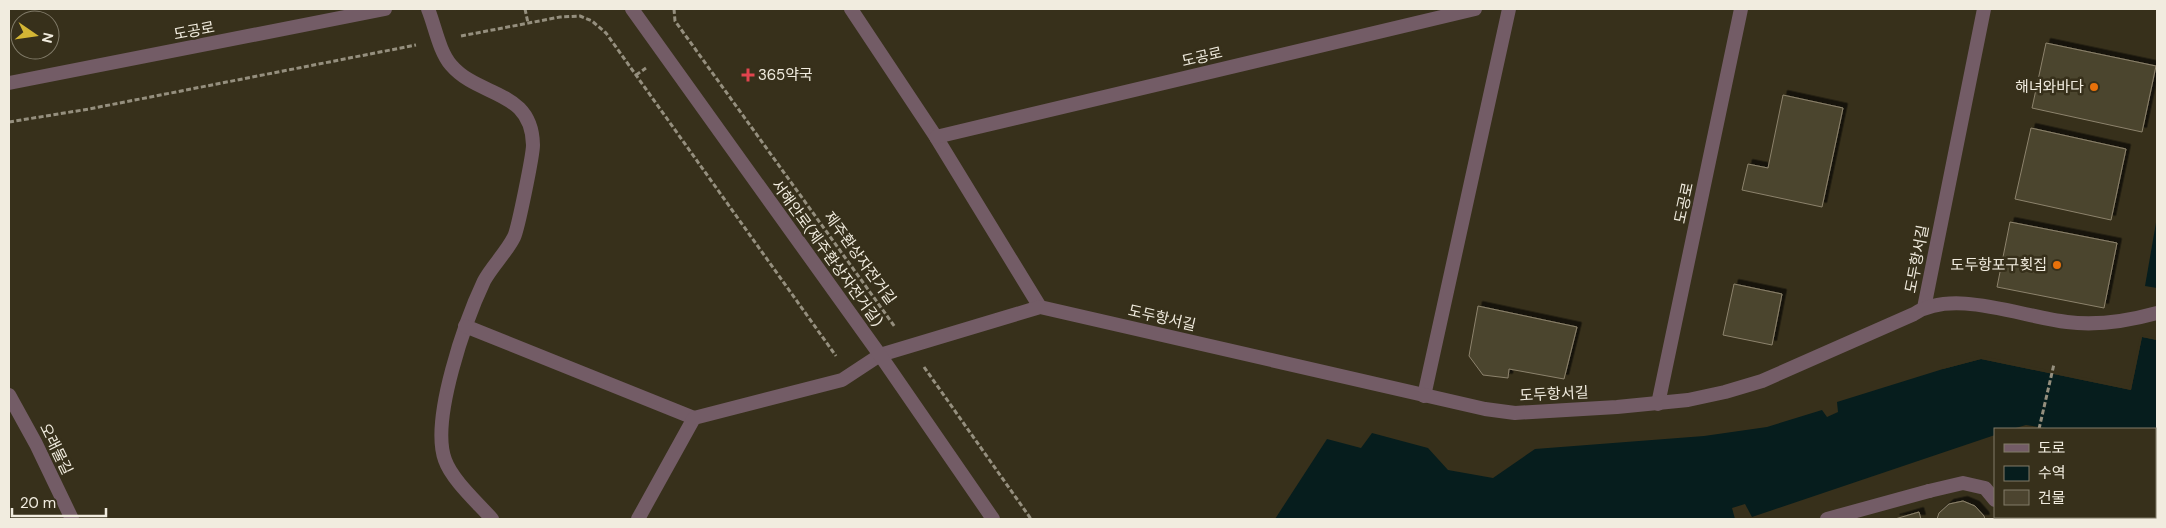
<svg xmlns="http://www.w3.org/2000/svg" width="2166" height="528" viewBox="0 0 2166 528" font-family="'DM Sans','Noto Sans KR',sans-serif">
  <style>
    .water { fill: #061d1d }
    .pier { fill: #37301b }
    .building { fill: #4c442f; stroke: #8c836c; filter: url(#shadow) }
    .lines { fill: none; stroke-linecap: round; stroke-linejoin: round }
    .path { stroke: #958f7e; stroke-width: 3; stroke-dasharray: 5 2.5; stroke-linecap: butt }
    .service { stroke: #735c66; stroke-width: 14 }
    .minor { stroke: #735c66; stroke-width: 14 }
    .tertiary { stroke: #735c66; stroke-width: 14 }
    .health-dot { fill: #e0444e; stroke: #37301b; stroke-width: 2 }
    .food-dot { fill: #e8710a; stroke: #37301b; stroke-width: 2 }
    .labels { text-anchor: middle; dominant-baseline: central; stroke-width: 5; stroke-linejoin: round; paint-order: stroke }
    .street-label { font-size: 15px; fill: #f1ecdf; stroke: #37301b }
    .poi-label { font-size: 15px; fill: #f1ecdf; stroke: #37301b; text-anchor: end }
  </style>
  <defs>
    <filter id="shadow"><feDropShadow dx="4.5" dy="-4.5" stdDeviation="0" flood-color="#0009"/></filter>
  </defs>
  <rect width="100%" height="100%" fill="#37301b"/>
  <g class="water">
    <path d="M2157,217V288L2145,286Z"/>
    <path d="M2142,337L2157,340V519H2044L2045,517H2155V429H2053L2026,425L2012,429H1995V435L1752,517L1745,504L1732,508L1735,519H1275L1327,439L1361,448L1372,433L1428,448L1448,470L1493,478L1535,449L1704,436L1767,427L1822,410L1827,417L1838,412L1837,402L1943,369L1981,359L2131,390Z"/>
  </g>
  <path class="pier" d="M2142,335L2157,338V340L2142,337L2131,390L1981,359L1943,369L1942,366L1982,356L2129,387L2140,337Z"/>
  <g class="building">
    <path d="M2046,43L2156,66L2142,132L2032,108Z"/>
    <path d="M1783,95L1843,108L1822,207L1742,190L1748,164L1768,168Z"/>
    <path d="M2031,128L2126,149L2111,220L2015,199Z"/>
    <path d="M2010,222L2117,243L2104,308L1997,287Z"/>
    <path d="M1734,284L1782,294L1772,345L1723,335Z"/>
    <path d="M1478,306L1577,327L1564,379L1509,369L1508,378L1483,375L1469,356Z"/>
    <path d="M1963,501L1975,506L1984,516L1985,519H1937L1939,513L1949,504Z"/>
    <path d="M1919,512L1921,519H1895Z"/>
  </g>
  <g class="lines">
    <g class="path">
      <path d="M525,9L528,23"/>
      <path d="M674,9L675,21L688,39L895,327"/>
      <path d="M461,36L560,17L580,16L592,21L606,33L836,356"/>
      <path d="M636,75L646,68"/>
      <path d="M9,122L89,109L416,45"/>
      <path d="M924,367L1031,519"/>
      <path d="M2039,429L2054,364"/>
    </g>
    <g class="service">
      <path d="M1929,491L1963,483L1985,488L1995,500"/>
      <path d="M2003,517V519"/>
    </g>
    <g class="minor">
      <path d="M428,9C435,26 439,51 451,65C479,98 532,89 533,145C533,155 518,229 514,237C506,253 492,266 484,281C466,319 430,420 445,460C452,480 478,503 492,519"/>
      <path d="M851,9L936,137L1040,307"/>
      <path d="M936,137L1475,9"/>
      <path d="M1924,308L1984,9"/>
      <path d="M465,326L694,418"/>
      <path d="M9,395L36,444L72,519"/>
      <path d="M1424,396L1509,9"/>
      <path d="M1658,404L1741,9"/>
      <path d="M638,519L694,418L842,380L880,355L1040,307L1485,409L1515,413L1617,407L1688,400L1725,392L1762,381L1914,314C1953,288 2022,317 2067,322C2097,326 2128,321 2157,313"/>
      <path d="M1827,519L1929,491"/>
    </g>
    <g class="tertiary">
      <path d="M632,9L880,355L993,519"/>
      <path d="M9,83L385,9"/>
    </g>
  </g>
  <path class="health-dot" d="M745.5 67.5h5v5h5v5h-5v5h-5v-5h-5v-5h5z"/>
  <g class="food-dot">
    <circle cx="2094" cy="87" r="5"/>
    <circle cx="2057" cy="265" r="5"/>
  </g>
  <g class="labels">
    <g class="street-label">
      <text transform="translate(194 31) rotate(-11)">도공로</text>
      <text transform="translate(1202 57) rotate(-13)">도공로</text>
      <text transform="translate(1684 203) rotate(-78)">도공로</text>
      <text transform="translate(827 253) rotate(54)">서해안로(제주환상자전거길)</text>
      <text transform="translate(860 258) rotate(54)">제주환상자전거길</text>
      <text transform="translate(1917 259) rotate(-79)">도두항서길</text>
      <text transform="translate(1162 318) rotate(13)">도두항서길</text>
      <text transform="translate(1554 394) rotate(-3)">도두항서길</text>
      <text transform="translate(56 449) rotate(64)">오래물길</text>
    </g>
    <g class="poi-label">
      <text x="758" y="75" text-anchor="start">365약국</text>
      <text x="2084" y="87">해녀와바다</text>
      <text x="2047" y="265">도두항포구횟집</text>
    </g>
  </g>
  <rect width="2166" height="528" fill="none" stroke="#f1ecdf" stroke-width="20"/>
  <rect x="1994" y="428" width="162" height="90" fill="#37301b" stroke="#817b69"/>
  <rect x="2004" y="444" width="25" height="8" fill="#735c66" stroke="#817b69"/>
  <text x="2038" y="453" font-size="15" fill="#f1ecdf">도로</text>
  <rect x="2004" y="466" width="25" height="15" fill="#061d1d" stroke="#817b69"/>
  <text x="2038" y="478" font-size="15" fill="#f1ecdf">수역</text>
  <rect x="2004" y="490" width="25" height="15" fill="#4c442f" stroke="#817b69"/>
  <text x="2038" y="503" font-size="15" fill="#f1ecdf">건물</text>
  <g transform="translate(35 35) rotate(103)"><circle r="24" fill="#37301b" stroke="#817b69"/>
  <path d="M0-4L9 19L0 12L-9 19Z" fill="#d4b635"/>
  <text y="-8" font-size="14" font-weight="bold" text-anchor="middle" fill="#f1ecdf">N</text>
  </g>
  <path d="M12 508v8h94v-8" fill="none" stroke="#f1ecdf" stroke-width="2.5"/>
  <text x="20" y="508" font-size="15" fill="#f1ecdf" stroke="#37301b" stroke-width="4" paint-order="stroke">20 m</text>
</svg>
